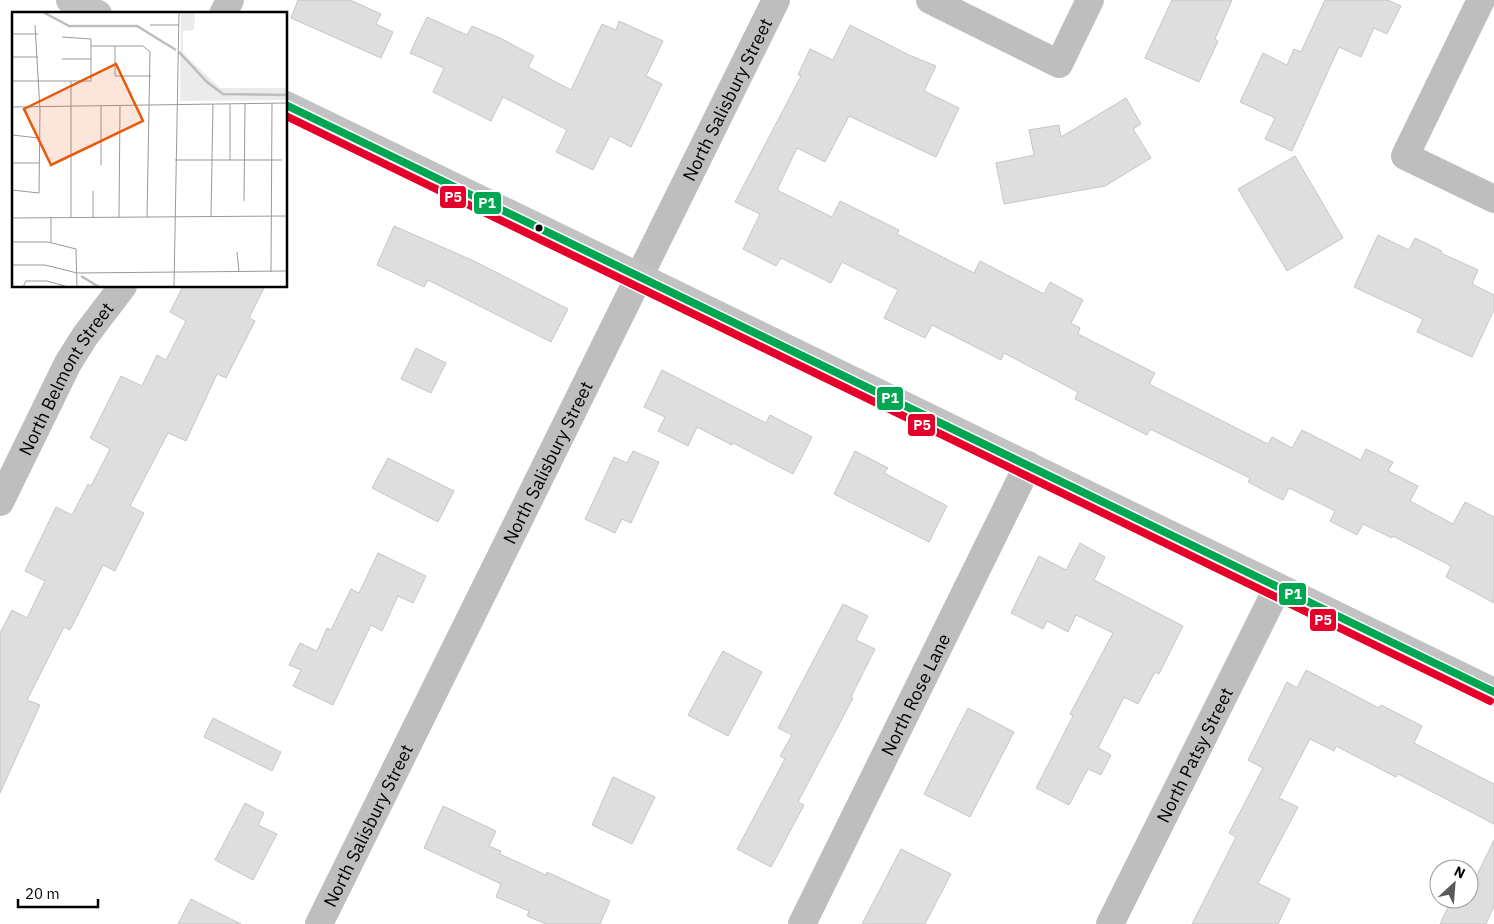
<svg xmlns="http://www.w3.org/2000/svg" width="1494" height="924" viewBox="0 0 1494 924" font-family="'IBM Plex Sans',sans-serif">
  <style>
    .building { fill: #dedede; stroke: #c6c6c6 }
    .lines { fill: none; stroke-linecap: round; stroke-linejoin: round }
    .street { stroke: #bebebe; stroke-width: 28 }
    .secondary { stroke: #c2c2c2; stroke-width: 28 }
    .bus-1-casing { stroke: #fff; stroke-width: 11 }
    .bus-2-casing { stroke: #fff; stroke-width: 11 }
    .bus-1 { stroke: #00a651; stroke-width: 8 }
    .bus-2 { stroke: #e4002b; stroke-width: 8 }
    .bus-dot { fill: #000; stroke: #fff; stroke-width: 2 }
    .labels { text-anchor: middle; dominant-baseline: central; stroke-width: 4; stroke-linejoin: round; paint-order: stroke }
    .street-label { font-size: 18px; fill: #000; stroke: #fff }
    .inset-river { fill: none; stroke: #bdbdbd; stroke-width: 2.5 }
    .inset-road { fill: none; stroke: #999; stroke-width: 1 }
    .view { fill: #e8590c; fill-opacity: 0.15; stroke: #e8590c; stroke-width: 2.5 }
    .inset-edge { fill: none; stroke: #000; stroke-width: 2.5 }
    .line-badge { stroke: #fff; stroke-width: 2 }
    .badge-label { font-size: 14px; text-anchor: middle; font-weight: bold; fill: #fff }
  </style>
  <rect width="100%" height="100%" fill="#fff"/>
  <g class="building">
    <path d="M298,0H350L381,14L376,24L393,32L381,58L291,18Z"/>
    <path d="M1172,0H1232L1215,39L1218,41L1199,82L1145,58Z"/>
    <path d="M1325,0H1388L1401,6L1387,34L1374,28L1361,57L1339,47L1292,151L1265,139L1275,118L1240,102L1263,53L1287,65L1294,49L1301,52Z"/>
    <path d="M427,17L467,35L472,26L500,38L534,56L528,67L571,90L602,24L616,30L619,21L663,41L646,76L662,84L631,147L610,136L593,170L556,152L567,130L503,97L491,121L433,92L444,68L410,53Z"/>
    <path d="M850,25L909,55L936,66L924,91L959,108L936,157L849,116L825,162L797,148L777,190L832,217L840,201L899,230L897,234L974,273L980,261L1044,294L1050,282L1083,300L1071,323L1080,328L1078,334L1155,373L1149,384L1268,444L1272,437L1292,448L1302,430L1361,460L1366,449L1393,462L1388,471L1418,486L1410,501L1453,524L1465,502L1494,517V603L1446,577L1451,566L1393,536L1392,538L1363,524L1357,535L1330,521L1335,511L1289,488L1283,500L1248,482L1250,478L1150,429L1147,435L1075,399L1078,392L1004,353L1001,360L932,325L925,338L884,318L898,290L842,262L831,283L781,258L776,266L743,249L760,214L735,202L801,76L798,75L810,49L833,60Z"/>
    <path d="M1126,98L1141,124L1133,129L1151,158L1105,186L1004,204L996,163L1034,155L1029,130L1059,125L1061,137Z"/>
    <path d="M1295,156L1343,238L1287,271L1238,189Z"/>
    <path d="M394,226L474,261L568,309L551,342L428,280L424,287L377,265Z"/>
    <path d="M1378,235L1409,250L1415,238L1442,251L1441,253L1478,270L1472,284L1494,295V310L1472,357L1417,332L1423,319L1354,287Z"/>
    <path d="M183,286H265L249,318L255,321L226,378L217,374L186,441L168,433L130,506L144,513L115,571L103,565L70,630L64,627L27,700L40,705L0,793V633L12,610L27,618L45,581L25,571L56,507L72,515L88,484L91,486L110,449L90,438L121,376L142,386L157,355L166,360L186,321L170,312Z"/>
    <path d="M416,348L446,363L431,393L401,379Z"/>
    <path d="M662,370L766,423L770,415L812,437L793,474L733,443L732,445L697,427L688,446L658,431L665,417L644,407Z"/>
    <path d="M633,451L659,462L631,523L622,519L615,533L585,519L614,457L627,463Z"/>
    <path d="M855,451L888,468L884,473L947,506L929,542L834,494Z"/>
    <path d="M388,458L454,491L438,522L372,488Z"/>
    <path d="M1080,543L1105,557L1094,580L1183,626L1159,674L1155,672L1138,704L1124,697L1098,748L1111,755L1101,775L1088,769L1069,805L1036,788L1073,716L1070,714L1113,633L1076,615L1068,632L1047,621L1043,629L1011,613L1039,556L1066,570Z"/>
    <path d="M378,553L426,576L413,603L398,596L382,631L371,625L333,705L293,686L301,670L289,665L300,643L317,651L327,628L331,630L351,589L359,593Z"/>
    <path d="M843,604L868,616L856,640L875,649L851,697L853,698L798,802L804,805L771,867L737,849L785,759L780,756L792,735L778,728Z"/>
    <path d="M723,651L762,672L728,736L688,715Z"/>
    <path d="M1306,670L1379,708L1381,705L1422,726L1414,743L1494,784V824L1398,774L1396,777L1336,746L1334,751L1310,739L1279,798L1298,807L1258,883L1290,899L1278,924H1192L1236,837L1229,833L1263,768L1248,760L1287,682L1297,688Z"/>
    <path d="M968,708L1014,732L970,817L924,794Z"/>
    <path d="M213,718L281,752L272,771L204,737Z"/>
    <path d="M613,777L655,797L632,844L592,825Z"/>
    <path d="M245,803L264,813L258,825L277,834L253,880L215,860Z"/>
    <path d="M443,806L496,831L489,846L501,851L500,854L546,875L547,872L610,901L600,924H546L527,916L529,911L496,897L501,884L424,848Z"/>
    <path d="M1494,840V906L1486,924H1440L1452,899H1469V874L1476,877Z"/>
    <path d="M901,849L951,874L925,924H862Z"/>
    <path d="M191,899L241,924H178Z"/>
  </g>
  <g class="lines">
    <g class="street">
      <path d="M930,0L1059,64L1090,0"/>
      <path d="M1481,0L1405,156L1494,199"/>
      <path d="M223,14L230,0"/>
      <path id="s1" d="M0,502L68,363L85,336L123,286"/>
      <path id="s2" d="M319,924L776,0"/>
      <path id="s3" d="M802,924L1028,465"/>
      <path id="s4" d="M1110,924L1278,587"/>
    </g>
    <g class="secondary">
      <path d="M70,0L98,14"/>
      <path d="M286,105L1494,692"/>
    </g>
    <defs>
      <path id="bus-1" d="M286,105L1494,692"/>
      <path id="bus-2" d="M286,116L1490,701"/>
    </defs>
    <use href="#bus-1" class="bus-1-casing"/>
    <use href="#bus-2" class="bus-2-casing"/>
    <use href="#bus-1" class="bus-1"/>
    <use href="#bus-2" class="bus-2"/>
  </g>
  <circle class="bus-dot" cx="539" cy="228" r="4.5"/>
  <g class="labels">
    <g class="street-label">
      <text stroke="none"><textPath href="#s2" startOffset="920">North Salisbury Street</textPath></text>
      <text stroke="none"><textPath href="#s1" startOffset="140">North Belmont Street</textPath></text>
      <text stroke="none"><textPath href="#s2" startOffset="515">North Salisbury Street</textPath></text>
      <text stroke="none"><textPath href="#s3" startOffset="256">North Rose Lane</textPath></text>
      <text stroke="none"><textPath href="#s4" startOffset="189">North Patsy Street</textPath></text>
      <text stroke="none"><textPath href="#s2" startOffset="110">North Salisbury Street</textPath></text>
    </g>
  </g>
  <g transform="translate(12 12)">
    <rect width="275" height="275" fill="#fff"/>
    <path d="M169,0H183L182,18L171,19V41L208,76H275V88L168,89Z" fill="#ebebeb"/>
    <path class="inset-river" d="M31,0L57,14H125L164,38M167,40L195,70L211,82L275,83M69,264L87,275"/>
    <path class="inset-road" d="M138,13H167M0,22H26M79,34H131L138,40L135,205M103,34V64H139M0,45H26M50,47H79M0,69H79V27L50,25M0,95L275,91M0,123L27,126M163,148H270M218,148V92M0,151H27M89,153V94M0,178L27,181L28,98L23,13M81,179V205M232,189L233,92M199,204L201,92M59,205V69M107,205L108,94M0,206L275,204M0,230H36L64,237L65,275M39,230V205M225,240L227,260M0,253H33L65,261L275,259M259,260L260,91M11,275L14,269H35L56,275M162,275L167,0"/>
    <path class="view" d="M104,52L131,109L39,153L12,97Z"/>
    <rect width="275" height="275" class="inset-edge"/>
  </g>
  <g class="line-badge">
    <rect x="439" y="185" width="28" height="24" rx="5" fill="#e4002b"/>
    <rect x="473" y="191" width="29" height="24" rx="5" fill="#00a651"/>
    <rect x="876" y="386" width="28" height="25" rx="5" fill="#00a651"/>
    <rect x="907" y="413" width="29" height="24" rx="5" fill="#e4002b"/>
    <rect x="1278" y="582" width="29" height="24" rx="5" fill="#00a651"/>
    <rect x="1309" y="608" width="28" height="24" rx="5" fill="#e4002b"/>
  </g>
  <g class="badge-label">
    <text x="453" y="202">P5</text>
    <text x="487" y="208">P1</text>
    <text x="890" y="403">P1</text>
    <text x="922" y="430">P5</text>
    <text x="1293" y="599">P1</text>
    <text x="1323" y="625">P5</text>
  </g>
  <g transform="translate(1454 884) rotate(26)"><circle r="24" fill="#ffffff" stroke="#999999"/>
  <path d="M0-4L9 19L0 12L-9 19Z" fill="#595959"/>
  <text y="-8" font-size="14" font-weight="bold" text-anchor="middle" fill="#000000">N</text>
  </g>
  <path d="M18 899v8h80v-8" fill="none" stroke="#000000" stroke-width="2.5"/>
  <text x="25" y="899" font-size="15" fill="#000000" stroke="#ffffff" stroke-width="4" paint-order="stroke">20 m</text>
</svg>
